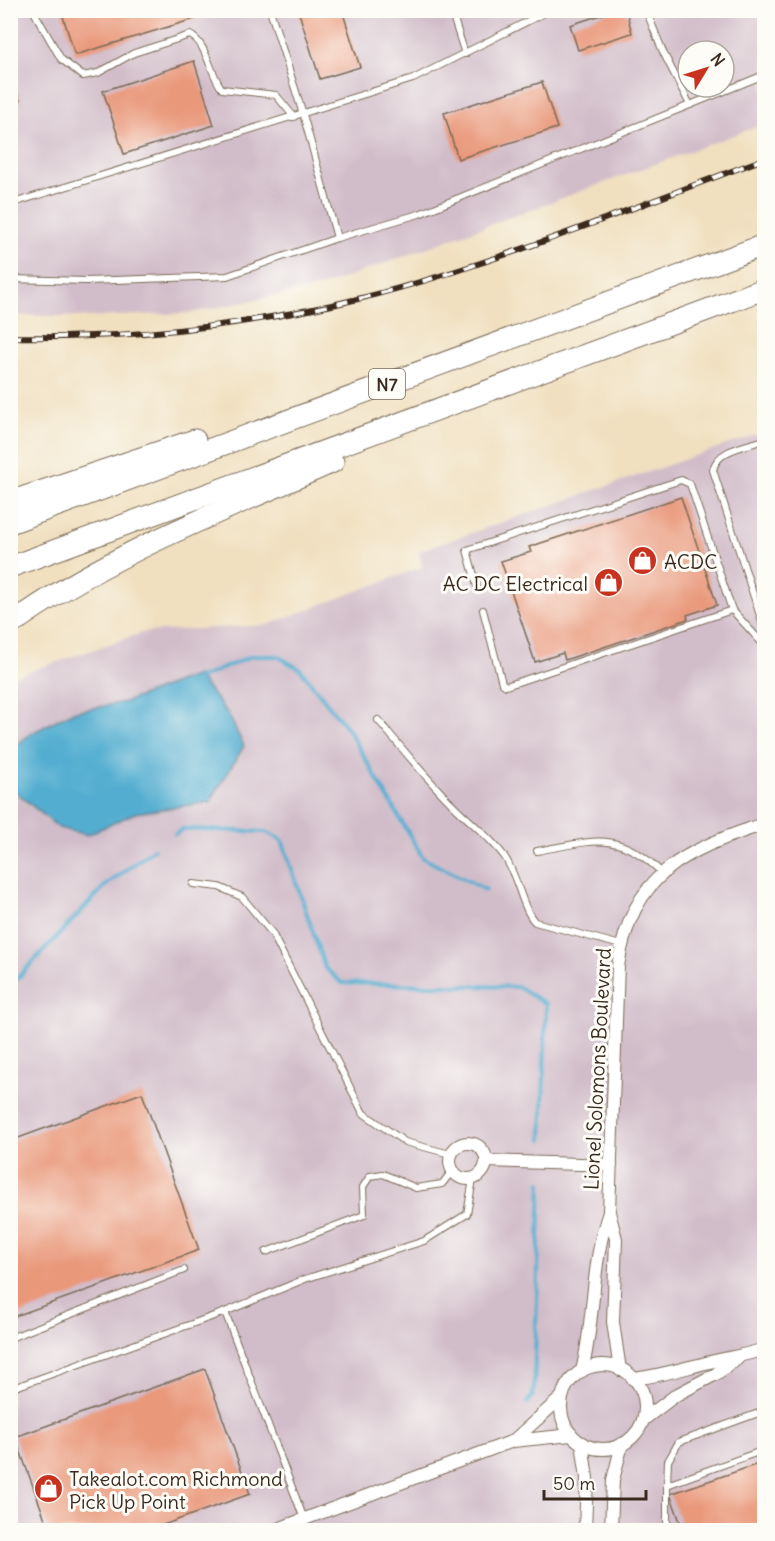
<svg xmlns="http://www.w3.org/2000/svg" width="775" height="1541" viewBox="0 0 775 1541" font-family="Delius,sans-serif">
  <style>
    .industrial { fill: #d1bdc9; fill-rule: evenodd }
    .water { fill: #52add0; stroke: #466c77; stroke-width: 1.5 }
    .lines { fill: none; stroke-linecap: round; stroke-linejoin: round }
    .stream { stroke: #52add0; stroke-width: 4 }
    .building { fill: #e9987a }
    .service-casing { stroke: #7a6a57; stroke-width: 8 }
    .minor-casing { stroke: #7a6a57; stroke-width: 14 }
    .motorway-casing { stroke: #7a6a57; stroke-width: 23 }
    .service { stroke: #fff; stroke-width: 6 }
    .minor { stroke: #fff; stroke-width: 12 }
    .motorway { stroke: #fff; stroke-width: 21 }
    .rail-casing { stroke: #3b2a1e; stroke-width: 6 }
    .rail { stroke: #fdfcf7; stroke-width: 4; stroke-dasharray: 11; stroke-linecap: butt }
    .labels { text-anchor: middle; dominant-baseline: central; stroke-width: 6; stroke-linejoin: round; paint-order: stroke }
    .shield { fill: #fdfcf7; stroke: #75695f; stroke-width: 1.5 }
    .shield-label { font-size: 18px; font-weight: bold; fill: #3b2a1e }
    .poi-label { font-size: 20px; fill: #3b2a1e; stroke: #fdfcf7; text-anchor: start }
    .street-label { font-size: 20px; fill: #3b2a1e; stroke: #fdfcf7 }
  </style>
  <rect width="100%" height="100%" fill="#fdfcf7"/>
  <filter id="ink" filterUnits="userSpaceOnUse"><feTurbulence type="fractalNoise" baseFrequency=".0167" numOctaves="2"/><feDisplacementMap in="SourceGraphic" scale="12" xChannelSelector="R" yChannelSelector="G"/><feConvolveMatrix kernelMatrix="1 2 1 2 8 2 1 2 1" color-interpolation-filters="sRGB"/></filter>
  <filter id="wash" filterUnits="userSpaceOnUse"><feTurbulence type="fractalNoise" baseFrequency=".008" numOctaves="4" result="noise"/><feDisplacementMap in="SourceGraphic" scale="24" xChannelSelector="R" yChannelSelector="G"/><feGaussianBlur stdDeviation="1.35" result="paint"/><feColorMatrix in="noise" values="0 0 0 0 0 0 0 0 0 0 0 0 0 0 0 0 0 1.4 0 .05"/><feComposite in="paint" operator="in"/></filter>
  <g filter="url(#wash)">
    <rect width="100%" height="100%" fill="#f0e0c0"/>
    <g class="industrial">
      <path d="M11,11H764V124L320,287L190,313L91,317L11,315ZM688,51H724V87H688Z"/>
      <path d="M764,432V1530H11L10,678L145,632L267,625L422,567L419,551Z"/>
    </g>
    <path class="water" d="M197,675L228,714L244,746L210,802L135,813L87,835L59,828L11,788V749L32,733L72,712L125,702Z"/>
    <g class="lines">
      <g class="stream">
        <path d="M200,678L252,656H277L300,669L349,731L423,858L486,890"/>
        <path d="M175,834L183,829L266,832L282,840L325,968L342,983L518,987L546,1004L542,1140"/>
        <path d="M10,986L105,886L154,849"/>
        <path d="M527,1403L533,1395L534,1385L541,1182"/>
      </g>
    </g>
    <g id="blocks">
      <g class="building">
        <path d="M61,10H221V11L75,55Z"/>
        <path d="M298,10H342L360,67L320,79Z"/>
        <path d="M616,10H626L632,33L578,50L570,25Z"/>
        <path d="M194,61L214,125L124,154L103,91Z"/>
        <path d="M10,73L20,101L10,104Z"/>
        <path d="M542,82L557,128L458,159L444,113Z"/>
        <path d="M681,497L717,605L687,615L688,619L565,660L563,653L535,662L501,561L531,552L529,547Z"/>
        <path d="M142,1093L199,1250L10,1318V1141Z"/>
        <path d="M205,1369L250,1494L149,1530H49L15,1437Z"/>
        <path d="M764,1462V1530H683L670,1494Z"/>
      </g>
    </g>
  </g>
  <g filter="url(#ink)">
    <use href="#blocks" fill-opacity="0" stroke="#7a6a57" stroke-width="1.5"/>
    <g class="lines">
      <defs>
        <g id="service">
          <path d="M33,10L61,59L83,76L98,73L134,53L190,35C207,43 210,74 222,89L276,95L294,117"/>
          <path d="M270,10L303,114L337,238"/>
          <path d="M451,10L465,54"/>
          <path d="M646,10L663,52L690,105L764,75"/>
          <path d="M10,204L413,79L550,10"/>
          <path d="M10,279L87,281L227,276L337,238L419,214L690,105"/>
          <path d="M764,440C747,446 717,449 713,470L764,628"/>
          <path d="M477,586L467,550L681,480L690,484L732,610L764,645"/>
          <path d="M483,610L502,683L506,686L732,610"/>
          <path d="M378,720C403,749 427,780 455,807C471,823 490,837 504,856C518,876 522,909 535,922L621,945"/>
          <path d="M537,851C593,841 618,829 662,873"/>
          <path d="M193,884L219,887L242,897L272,933L363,1113L405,1142L450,1154"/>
          <path d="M266,1252L364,1215L363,1187L370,1176L383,1174L416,1188L442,1184L452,1171"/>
          <path d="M225,1312L305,1279L424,1241L467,1214L473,1179"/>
          <path d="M10,1338L184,1270"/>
          <path d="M10,1389L225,1312L304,1519"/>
          <path d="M764,1411L679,1442L668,1461L667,1485L764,1450"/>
          <path d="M667,1530V1485"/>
        </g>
        <g id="minor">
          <circle cx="468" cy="1161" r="18"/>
          <path d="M486,1161L611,1165"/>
          <path d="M609,1212L616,1239L613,1322L620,1370"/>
          <circle cx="603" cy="1407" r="42"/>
          <path d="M582,1371C595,1319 591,1263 609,1212L618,966C632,874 683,851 764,824"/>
          <path d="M633,1379C660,1376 684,1368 710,1362C730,1357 744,1356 764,1349"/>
          <path d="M643,1420L676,1395L716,1374L737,1359"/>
          <path d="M513,1441L562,1397"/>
          <path d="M582,1443L587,1478L585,1530"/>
          <path d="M275,1530L513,1441L571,1435"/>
          <path d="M611,1530L613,1480L622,1444"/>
        </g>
        <g id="motorway">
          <path d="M10,502L195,440"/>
          <path d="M10,523L764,245"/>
          <path d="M10,567L764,289"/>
          <path d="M10,625C108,554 223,511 333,462"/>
        </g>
      </defs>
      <use href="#service" class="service-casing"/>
      <use href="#minor" class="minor-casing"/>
      <use href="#motorway" class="motorway-casing"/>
      <use href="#service" class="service"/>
      <use href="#minor" class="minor"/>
      <use href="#motorway" class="motorway"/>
      <defs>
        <path id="rail" d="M10,337C130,339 250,326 366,297C502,262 633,207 764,159"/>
      </defs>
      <use href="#rail" class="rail-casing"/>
      <use href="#rail" class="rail"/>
    </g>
  </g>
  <defs>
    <symbol id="shop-disc" viewBox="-11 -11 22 22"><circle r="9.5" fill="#c8321e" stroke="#fdfcf7"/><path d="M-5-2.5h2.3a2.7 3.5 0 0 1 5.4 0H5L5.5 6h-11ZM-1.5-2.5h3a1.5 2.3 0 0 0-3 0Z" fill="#fff"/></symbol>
  </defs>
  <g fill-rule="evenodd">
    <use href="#shop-disc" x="626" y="544" width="33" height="33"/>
    <use href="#shop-disc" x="592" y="566" width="33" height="33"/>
    <use href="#shop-disc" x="32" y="1472" width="33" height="33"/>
  </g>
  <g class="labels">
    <rect class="shield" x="369" y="369" width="36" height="30" rx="4.5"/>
    <g class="shield-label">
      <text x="387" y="384">N7</text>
    </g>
    <g class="poi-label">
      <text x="664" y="561">ACDC</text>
      <text x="588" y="583" text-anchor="end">AC DC Electrical</text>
      <text x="69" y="1478">Takealot.com Richmond<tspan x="69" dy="23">Pick Up Point</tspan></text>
    </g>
    <g class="street-label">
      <text transform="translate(597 1069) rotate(-87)">Lionel Solomons Boulevard</text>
    </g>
  </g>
  <rect width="775" height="1541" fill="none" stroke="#fdfcf7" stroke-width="36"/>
  <g transform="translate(706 69) rotate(52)"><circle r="28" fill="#fdfcf7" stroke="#afa8a0" stroke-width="1.5"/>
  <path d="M0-4.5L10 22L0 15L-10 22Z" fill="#c8321e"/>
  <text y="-9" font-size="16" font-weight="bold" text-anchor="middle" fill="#3b2a1e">N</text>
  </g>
  <path d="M544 1490v9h102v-9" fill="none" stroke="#3b2a1e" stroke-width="3"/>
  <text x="553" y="1490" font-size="18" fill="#3b2a1e" stroke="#fdfcf7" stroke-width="4.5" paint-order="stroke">50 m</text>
</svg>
